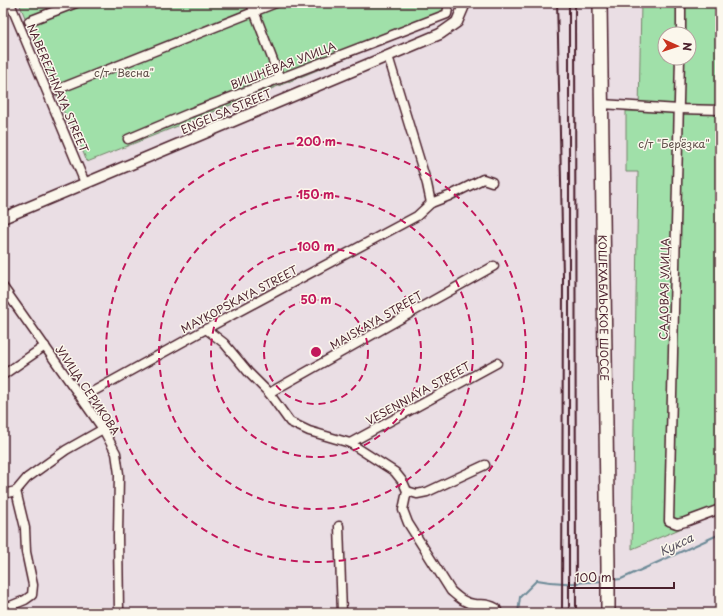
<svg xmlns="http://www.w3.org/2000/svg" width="723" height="616" viewBox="0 0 723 616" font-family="'Playpen Sans',sans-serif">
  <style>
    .green { fill: #a0e0a9; stroke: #75806a; fill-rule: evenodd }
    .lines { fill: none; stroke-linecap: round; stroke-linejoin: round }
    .stream { stroke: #6c8a97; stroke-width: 2 }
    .minor-casing { stroke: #4a1f2b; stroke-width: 11 }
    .tertiary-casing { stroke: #4a1f2b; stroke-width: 13 }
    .primary-casing { stroke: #4a1f2b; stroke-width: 16 }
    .minor { stroke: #fbf7ec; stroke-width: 8 }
    .tertiary { stroke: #fbf7ec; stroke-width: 10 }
    .primary { stroke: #fbf7ec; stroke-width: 13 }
    .rail { stroke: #4a1f2b; stroke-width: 2 }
    .ring { fill: none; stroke: #c2185b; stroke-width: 2; stroke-dasharray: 7 5 }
    .labels { text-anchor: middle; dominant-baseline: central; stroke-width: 3; stroke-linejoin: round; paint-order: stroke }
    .street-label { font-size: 11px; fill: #4a1f2b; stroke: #fbf7ec }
    .park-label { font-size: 11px; fill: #604f4a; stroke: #fbf7ec }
    .water-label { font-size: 12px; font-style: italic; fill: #5b5461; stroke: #fbf7ec }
    .centre { fill: #c2185b; stroke: #fbf7ec; stroke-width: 2 }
    .ring-label { font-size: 12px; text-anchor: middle; font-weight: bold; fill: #c2185b; stroke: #fbf7ec; stroke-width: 3; stroke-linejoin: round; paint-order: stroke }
  </style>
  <rect width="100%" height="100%" fill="#eadee4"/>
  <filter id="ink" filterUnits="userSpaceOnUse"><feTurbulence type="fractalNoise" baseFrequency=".025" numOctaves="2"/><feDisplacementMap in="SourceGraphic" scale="8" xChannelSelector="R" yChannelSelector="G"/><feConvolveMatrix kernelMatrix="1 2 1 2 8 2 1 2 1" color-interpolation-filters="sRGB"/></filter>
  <g filter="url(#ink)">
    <g class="green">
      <path d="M19,3H455L449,16L271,89L87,162L71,121L68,122Z"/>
      <path d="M641,3H720V512L632,549L638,172H626V111H639ZM665,34H689V58H665Z"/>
    </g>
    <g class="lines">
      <g class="stream">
        <path d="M612,580L621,579L720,534"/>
        <path d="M518,613L520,597L537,580C561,585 579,583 603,581"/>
      </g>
      <defs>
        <g id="minor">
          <path d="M10,3L85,183"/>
          <path d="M251,3L280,79"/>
          <path d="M29,21L76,3"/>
          <path d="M681,34V3"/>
          <path d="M388,56L427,184L431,203"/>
          <path d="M680,58L669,521L677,524L685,522L720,509"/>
          <path d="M56,90L276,3"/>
          <path d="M602,104L679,109L720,110"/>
          <path d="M128,139L190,113L447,14L449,3"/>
          <path d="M3,287L103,429L116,453L119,474L118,536L119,613"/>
          <path d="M206,329L224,343L249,373L269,393L290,422L309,431L350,443L395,472L403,482L407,491L403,510L408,523L451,591C458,597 464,603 474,604C483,605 487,603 496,608L498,613"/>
          <path d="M3,375L45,346"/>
          <path d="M269,393L494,266"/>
          <path d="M82,399L94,391L206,329L417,216L431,203L449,196L483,179L492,182"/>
          <path d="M350,443L497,363"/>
          <path d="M407,491L417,494L427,492L485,465"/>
          <path d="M3,494L16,491L27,478L66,450L103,429"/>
          <path d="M339,526L342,613"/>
          <path d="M3,609L25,600L32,595L33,585L26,552L25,528L16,491"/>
        </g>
        <path id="tertiary" d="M3,218L440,34L457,22L465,3"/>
        <g id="primary">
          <path id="s1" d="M600,3L608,566V613"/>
        </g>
      </defs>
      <use href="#minor" class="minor-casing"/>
      <use href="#tertiary" class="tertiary-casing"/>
      <use href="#primary" class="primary-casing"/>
      <use href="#minor" class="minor"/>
      <use href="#tertiary" class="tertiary"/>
      <use href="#primary" class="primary"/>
      <g class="rail">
        <path d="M557,3L558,38L563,276L562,613"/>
        <path d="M569,3V613"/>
        <path d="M575,3L576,613"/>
        <path d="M583,613L584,610"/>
      </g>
    </g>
  </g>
  <g class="ring">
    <circle cx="316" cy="352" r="52"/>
    <circle cx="316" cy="352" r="105"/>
    <circle cx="316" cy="352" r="157"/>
    <circle cx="316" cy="352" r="210"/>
  </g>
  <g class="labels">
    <g class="street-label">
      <text transform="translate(283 65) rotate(-21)">ВИШНЁВАЯ УЛИЦА</text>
      <text transform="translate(58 88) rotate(67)">NABEREZHNAYA STREET</text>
      <text transform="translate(226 111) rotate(-23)">ENGELSA STREET</text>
      <text transform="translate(664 289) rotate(-89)">САДОВАЯ УЛИЦА</text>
      <text transform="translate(239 299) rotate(-28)">MAYKOPSKAYA STREET</text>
      <text stroke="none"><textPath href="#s1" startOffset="305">КОШЕХАБЛЬСКОЕ ШОССЕ</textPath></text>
      <text transform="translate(376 320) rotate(-30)">MAISKAYA STREET</text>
      <text transform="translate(88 390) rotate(56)">УЛИЦА СЕРИКОВА</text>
      <text transform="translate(418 393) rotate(-29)">VESENNIAYA STREET</text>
    </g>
    <g class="park-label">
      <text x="124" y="72">с/т "Весна"</text>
      <text x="674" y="143">с/т "Берёзка"</text>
    </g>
    <g class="water-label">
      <text transform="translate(676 544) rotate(-25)">Кукса</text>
    </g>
  </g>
  <circle cx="316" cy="352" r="6" class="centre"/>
  <g class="ring-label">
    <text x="316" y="146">200 m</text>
    <text x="316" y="199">150 m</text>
    <text x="316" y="251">100 m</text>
    <text x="316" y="304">50 m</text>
  </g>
  <rect width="723" height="616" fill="none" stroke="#fbf7ec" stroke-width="16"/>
  <rect x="8" y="8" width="707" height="600" fill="none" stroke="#4a1f2b" stroke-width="1.5" filter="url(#ink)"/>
  <g transform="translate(677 46) rotate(93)"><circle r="19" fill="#fbf7ec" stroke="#b4a19f"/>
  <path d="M0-3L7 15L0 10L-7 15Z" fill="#c8321e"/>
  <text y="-6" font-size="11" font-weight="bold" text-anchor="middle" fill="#4a1f2b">N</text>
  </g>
  <path d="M569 582v6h105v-6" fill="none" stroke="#4a1f2b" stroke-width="2"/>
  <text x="575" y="582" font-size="12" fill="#4a1f2b" stroke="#fbf7ec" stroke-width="3" paint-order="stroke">100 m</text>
</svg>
